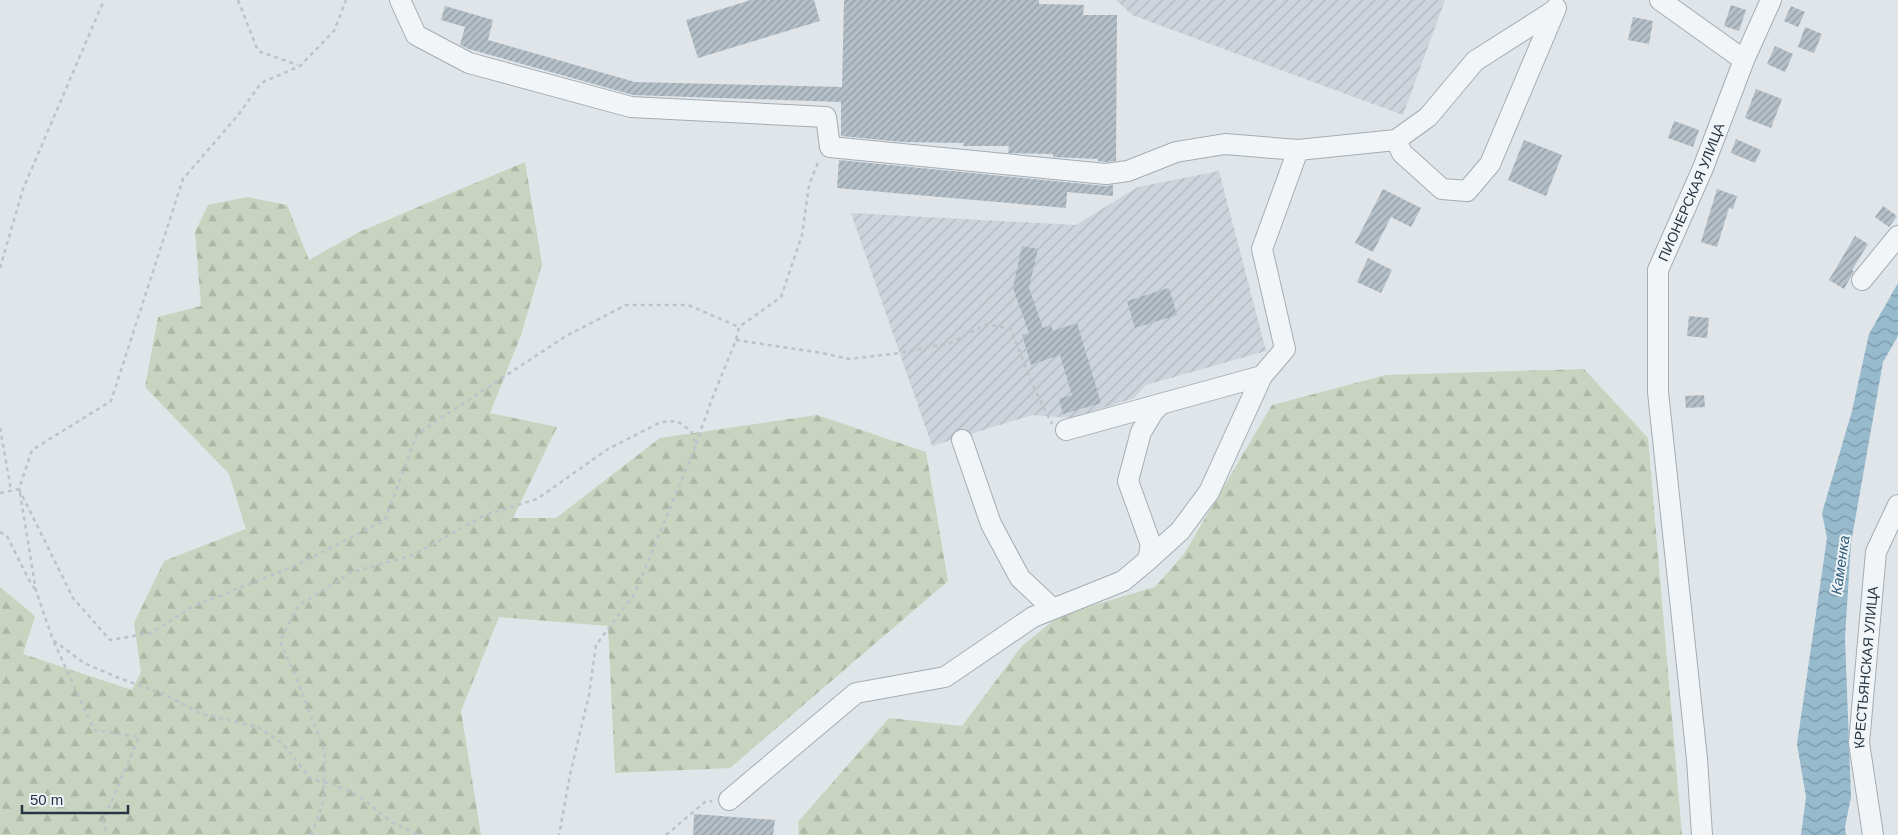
<svg xmlns="http://www.w3.org/2000/svg" width="1898" height="835" viewBox="0 0 1898 835" font-family="Arial,sans-serif">
  <style>
    .industrial { fill: url(#industrial-furrows) }
    .forest { fill: url(#forest-firs) }
    .water { fill: url(#water-waves) }
    .building { fill: url(#building-hatch) }
    .lines { fill: none; stroke-linecap: round; stroke-linejoin: round }
    .minor-casing { stroke: #a4adb4; stroke-width: 22 }
    .path { stroke: #bdc3c8; stroke-width: 2.5; stroke-dasharray: 4 4; stroke-linecap: butt }
    .minor { stroke: #f2f5f7; stroke-width: 20 }
    .labels { text-anchor: middle; dominant-baseline: central; stroke-width: 4; stroke-linejoin: round; paint-order: stroke }
    .street-label { font-size: 14px; fill: #263542; stroke: #eef3f7 }
    .water-label { font-size: 15px; font-style: italic; fill: #2d5c79; stroke: #eef3f7 }
  </style>
  <defs>
    <pattern id="industrial-furrows" width="10" height="10" patternUnits="userSpaceOnUse" patternTransform="scale(1.25)"><rect width="10" height="10" fill="#cdd4db"/><path d="M-1 1l2-2M0 10L10 0M9 11l2-2" fill="none" stroke="#b0b7bd"/></pattern>
    <pattern id="forest-firs" width="22" height="20" patternUnits="userSpaceOnUse" patternTransform="scale(1.25)"><rect width="22" height="20" fill="#c8d4bf"/><path d="M5 1l3.5 6h-7zM16 11l3.5 6h-7z" fill="#acb7a5"/></pattern>
    <pattern id="water-waves" width="16" height="10" patternUnits="userSpaceOnUse" patternTransform="scale(1.25)"><rect width="16" height="10" fill="#97bacc"/><path d="M0 5q4-4 8 0t8 0" fill="none" stroke="#7b98a7"/></pattern>
    <pattern id="building-hatch" width="6" height="6" patternUnits="userSpaceOnUse" patternTransform="scale(1.25)"><rect width="6" height="6" fill="#b5bfc7"/><path d="M-1 1l2-2M0 6l6-6M5 7l2-2" fill="none" stroke="#939ca3"/></pattern>
  </defs>
  <rect width="100%" height="100%" fill="#dfe5e9"/>
  <g class="industrial">
    <path d="M1116,0H1445L1403,115L1132,15Z"/>
    <path d="M1219,171L1266,351L1146,385L1134,398L1072,418L1032,415L932,446L851,213L1076,225L1138,187Z"/>
  </g>
  <g class="forest">
    <path d="M525,162L542,264L521,335L490,413L557,427L513,518H556L660,438L817,415L926,452L948,581L730,768L615,773L608,626L499,617L461,711L481,835H0V587L35,616L23,654L132,690L141,672L134,623L164,561L246,529L229,474L145,387L158,317L201,306L195,232L208,205L247,197L287,205L309,260L359,232Z"/>
    <path d="M1584,369L1648,438L1682,835H799L798,822L889,718L962,726L1022,646L1060,615L1155,587L1184,554L1272,405L1386,375Z"/>
  </g>
  <path class="water" d="M1898,283V336L1883,362L1851,543L1845,638L1851,797L1845,827L1846,835H1801L1806,797L1797,744L1827,538L1822,513L1852,411L1869,334Z"/>
  <g class="building">
    <path d="M751,0H814L820,21L698,58L686,20Z"/>
    <path d="M844,0H1039V4L1084,5L1083,15H1117L1116,161L1106,162L1098,161V159L1053,157V154L1008,153L1009,146H963L964,143L903,142L841,136V102L633,95L469,49L460,45L465,27L441,20L445,6L493,20L488,40L635,82L841,87L842,88Z"/>
    <path d="M1731,5L1746,10L1739,31L1724,26Z"/>
    <path d="M1791,6L1805,12L1798,27L1784,21Z"/>
    <path d="M1633,17L1653,21L1649,44L1628,40Z"/>
    <path d="M1805,27L1822,34L1814,53L1798,47Z"/>
    <path d="M1775,46L1793,54L1785,72L1767,64Z"/>
    <path d="M1756,89L1782,99L1771,128L1745,118Z"/>
    <path d="M1674,121L1699,130L1693,147L1668,138Z"/>
    <path d="M1736,139L1761,150L1755,163L1731,153Z"/>
    <path d="M1524,140L1562,155L1546,196L1508,180Z"/>
    <path d="M839,160L1105,186L1113,185V196L1067,192L1066,208L837,188Z"/>
    <path d="M1383,189L1421,208L1411,227L1391,217L1373,252L1355,243Z"/>
    <path d="M1717,189L1737,196L1733,209L1729,208L1717,247L1701,242Z"/>
    <path d="M1883,206L1897,216L1889,227L1875,217Z"/>
    <path d="M1855,236L1868,244L1852,270L1854,271L1844,289L1829,280Z"/>
    <path d="M1022,246L1038,249L1029,288L1043,328L1051,325L1053,331L1077,323L1101,403L1063,414L1059,399L1072,395L1060,355L1031,365L1022,335L1029,333L1013,288Z"/>
    <path d="M1368,258L1392,270L1381,293L1357,282Z"/>
    <path d="M1169,288L1177,315L1135,328L1127,301Z"/>
    <path d="M1689,316L1709,318L1707,338L1687,336Z"/>
    <path d="M1704,395L1705,407L1686,408L1685,396Z"/>
    <path d="M694,814L775,820L773,835H693Z"/>
  </g>
  <g class="lines">
    <defs>
      <g id="minor">
        <path d="M400,0L416,35L469,63L631,107L826,117L830,147L1106,174L1128,171L1176,152L1225,144L1298,150L1396,140L1428,117L1475,61L1555,10"/>
        <path d="M1660,0L1744,60"/>
        <path d="M1396,140L1402,153L1442,189L1467,191L1490,164L1556,8"/>
        <path d="M1862,280L1898,236"/>
        <path d="M1066,430L1262,376L1285,349L1262,249L1298,150"/>
        <path d="M962,440L991,524L1020,578L1053,609"/>
        <path d="M1148,560L1180,531L1209,492L1262,376"/>
        <path d="M729,800L856,693L945,677L1033,617L1123,581L1148,560L1151,545L1128,481L1141,432L1153,412L1161,404"/>
        <path id="s1" d="M1702,835L1697,759L1658,392V270L1703,168L1744,60L1771,0"/>
        <path id="s2" d="M1873,835L1859,743L1876,552L1898,505"/>
      </g>
    </defs>
    <use href="#minor" class="minor-casing"/>
    <g class="path">
      <path d="M238,0L258,51L298,65"/>
      <path d="M0,268L23,189L104,0"/>
      <path d="M736,340L822,353L849,359L900,353L950,343L987,324L1011,329L1032,384L1052,424"/>
      <path d="M0,428L11,490"/>
      <path d="M696,444L712,399L736,340L739,327L781,297L802,235L809,185L819,160"/>
      <path d="M19,489L73,598L110,640L151,633L192,607L299,564L385,520L417,434L566,336L626,305H688L739,327"/>
      <path d="M0,493L19,489L32,450L111,401L183,179L239,114L261,83L300,66L334,31L346,0"/>
      <path d="M20,493L36,591L53,640L84,663L119,678L164,694L202,714L258,727L282,743L311,779L336,785L363,799L390,821L419,835"/>
      <path d="M0,532L7,536L29,580L35,589"/>
      <path d="M54,642L94,730L139,737L103,821L107,835"/>
      <path d="M311,835L323,803L325,752L296,677L280,641L298,606L350,573L413,555L485,515L537,499L608,449L661,422L677,421L691,431L696,445L635,593L596,645L589,695L571,770L559,835"/>
      <path d="M666,835L705,802L712,801"/>
    </g>
    <use href="#minor" class="minor"/>
  </g>
  <g class="labels">
    <g class="street-label">
      <text stroke="none"><textPath href="#s1" startOffset="652">ПИОНЕРСКАЯ УЛИЦА</textPath></text>
      <text stroke="none"><textPath href="#s2" startOffset="169">КРЕСТЬЯНСКАЯ УЛИЦА</textPath></text>
    </g>
    <g class="water-label">
      <text transform="translate(1840 565) rotate(-82)">Каменка</text>
    </g>
  </g>
  <path d="M22 805v8h106v-8" fill="none" stroke="#263542" stroke-width="2.5"/>
  <text x="30" y="805" font-size="15" fill="#263542" stroke="#eef3f7" stroke-width="4" paint-order="stroke">50 m</text>
</svg>
